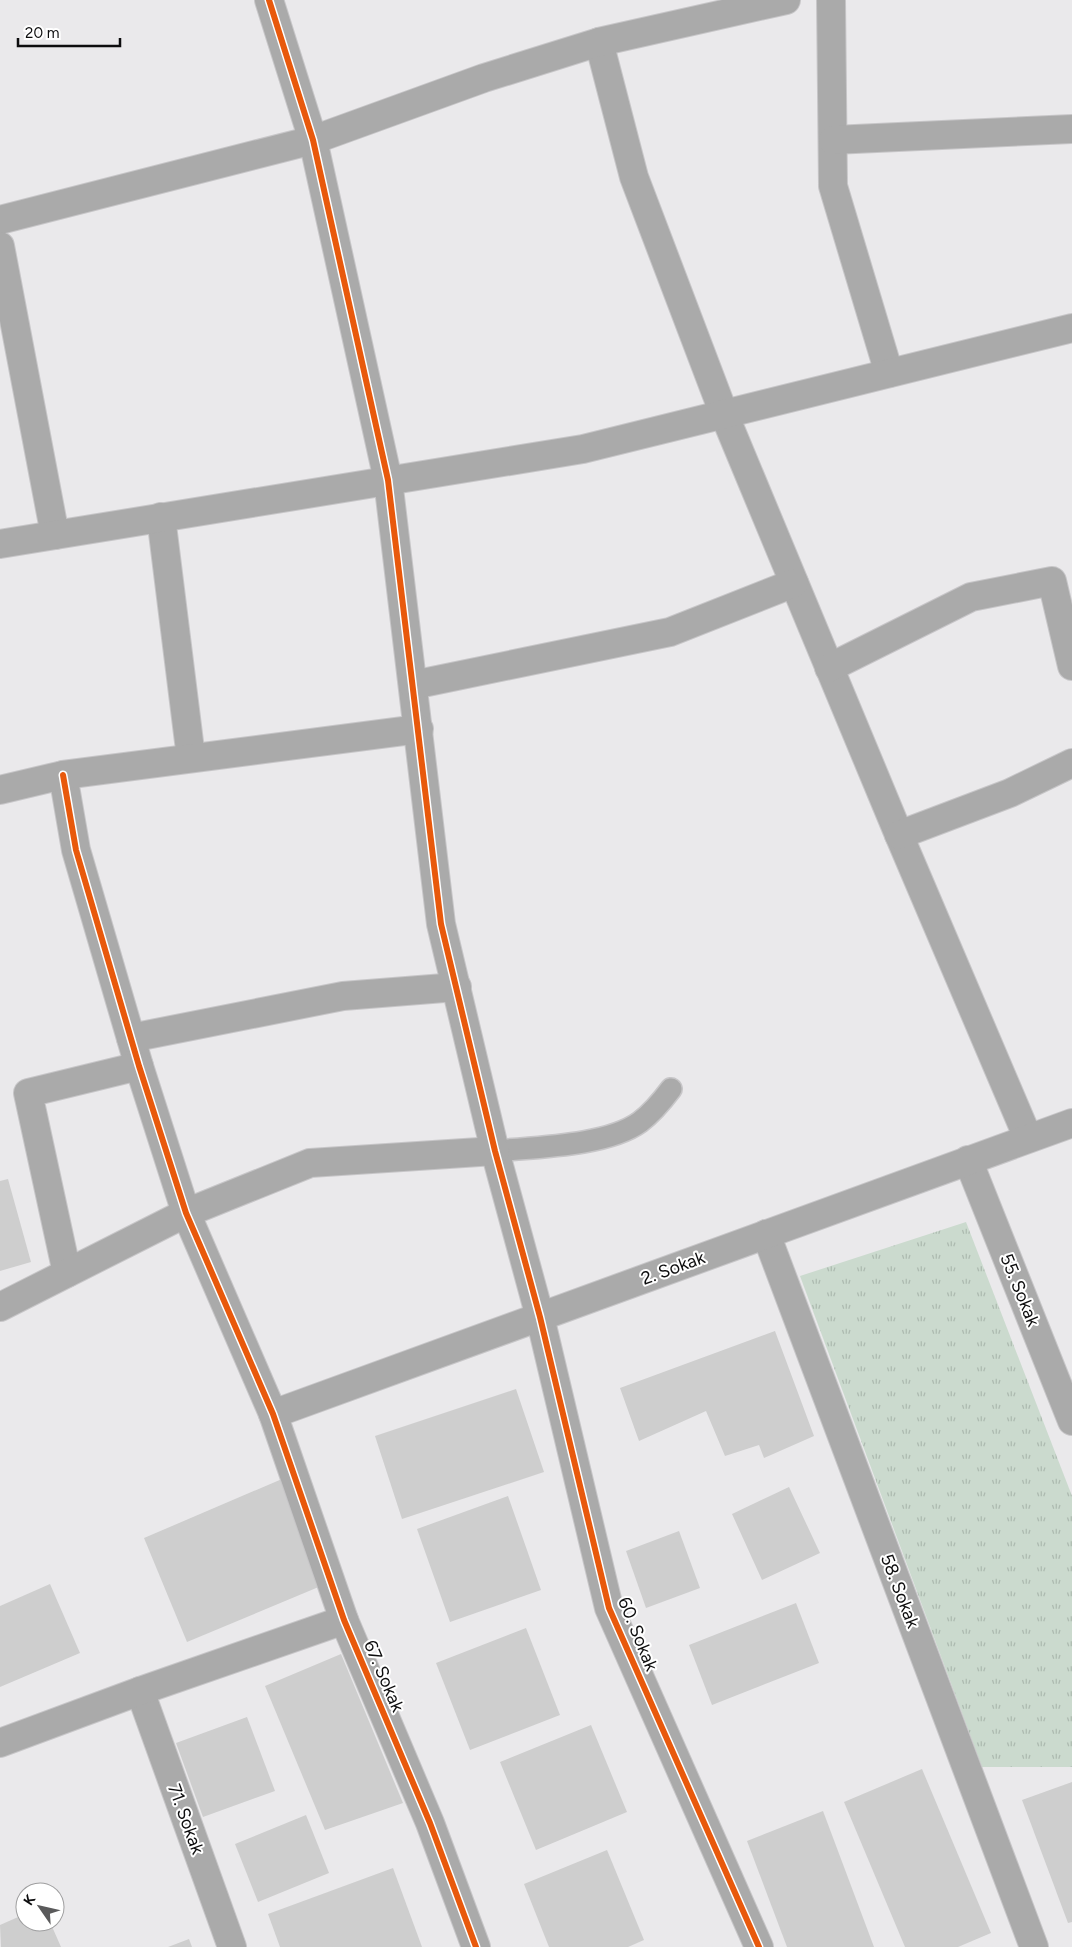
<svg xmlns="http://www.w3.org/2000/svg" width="1072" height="1947" viewBox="0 0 1072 1947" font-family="Figtree,sans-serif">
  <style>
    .grass { fill: url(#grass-tufts) }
    .building { fill: #cecece }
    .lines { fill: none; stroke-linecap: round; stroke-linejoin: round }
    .service-casing { stroke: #c7c6c8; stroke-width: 24 }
    .minor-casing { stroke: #c7c6c8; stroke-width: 30 }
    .tertiary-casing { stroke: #c7c6c8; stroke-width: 30 }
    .service { stroke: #aaa; stroke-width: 21 }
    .minor { stroke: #aaa; stroke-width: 28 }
    .tertiary { stroke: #aaa; stroke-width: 28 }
    .cycleway-casing { stroke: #fff; stroke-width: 9 }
    .cycleway { stroke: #e8590c; stroke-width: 6 }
    .labels { text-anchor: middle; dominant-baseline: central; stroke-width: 4; stroke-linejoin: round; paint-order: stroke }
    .street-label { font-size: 18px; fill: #0d0d0e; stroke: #fff }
  </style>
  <defs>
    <pattern id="grass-tufts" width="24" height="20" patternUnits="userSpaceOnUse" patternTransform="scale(1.25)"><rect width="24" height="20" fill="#cbdace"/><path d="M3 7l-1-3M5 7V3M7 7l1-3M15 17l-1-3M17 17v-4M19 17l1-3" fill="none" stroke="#adbab0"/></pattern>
  </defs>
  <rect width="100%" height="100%" fill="#eae9eb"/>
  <path class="grass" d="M966,1222L1072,1496V1767H982L800,1276Z"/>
  <g class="building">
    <path d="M8,1179L31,1262L0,1271V1181Z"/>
    <path d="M775,1331L814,1436L764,1458L759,1445L725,1456L706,1411L639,1441L620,1388Z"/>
    <path d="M516,1389L544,1472L402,1519L375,1436Z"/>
    <path d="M282,1479L321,1586L187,1642L144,1538Z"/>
    <path d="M789,1487L820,1553L762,1580L732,1514Z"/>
    <path d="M508,1496L541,1590L450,1622L417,1529Z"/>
    <path d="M679,1531L700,1588L646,1608L626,1551Z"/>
    <path d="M50,1584L80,1653L0,1687V1606Z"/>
    <path d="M796,1603L819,1663L712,1705L689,1645Z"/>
    <path d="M526,1628L560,1715L470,1750L436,1663Z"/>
    <path d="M341,1654L403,1803L325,1830L265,1686Z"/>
    <path d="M247,1717L275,1791L203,1817L176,1743Z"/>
    <path d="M591,1725L627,1812L536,1850L500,1762Z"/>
    <path d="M922,1769L991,1933L958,1947H905L844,1802Z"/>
    <path d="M1072,1782V1922L1068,1923L1022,1800Z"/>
    <path d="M823,1811L874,1947H787L747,1841Z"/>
    <path d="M306,1815L329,1873L258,1902L235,1844Z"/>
    <path d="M607,1850L644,1940L628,1947H549L524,1884Z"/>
    <path d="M393,1868L422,1947H280L268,1914Z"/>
    <path d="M25,1914V1922H50L61,1947H1L0,1925Z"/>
    <path d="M189,1939L192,1947H168Z"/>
  </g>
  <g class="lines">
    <defs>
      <path id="service" d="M495,1151C536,1147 607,1146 640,1122C652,1113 662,1101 671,1089"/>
      <g id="minor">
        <path d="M269,0L313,140L388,480L441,924L495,1151L540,1317L609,1608L759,1947"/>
        <path d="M831,0L833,186L889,373"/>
        <path d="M599,42L634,177L724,414L899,835L1028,1138"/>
        <path d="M833,140L1072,129"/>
        <path d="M0,220L313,140L484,78L599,42L786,0"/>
        <path d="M0,246L55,535"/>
        <path d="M161,517L191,758"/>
        <path d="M0,544L583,449L1072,328"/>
        <path d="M829,668L971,597L1052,581L1072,666"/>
        <path d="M413,685L670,632L794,583"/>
        <path d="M63,775L76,850L139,1066L186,1213L273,1414L344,1620L430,1823L476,1947"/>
        <path d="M0,790L63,775L419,729"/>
        <path d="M899,835L1010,793L1072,763"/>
        <path d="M131,1038L343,996L457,987"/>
        <path d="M968,1160L1072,1421"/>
        <path d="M766,1234L1034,1947"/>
        <path d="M67,1273L28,1093L139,1066"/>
        <path d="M0,1307L186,1213L310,1163L495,1151"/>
        <path d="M140,1691L232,1947"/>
        <path d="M0,1743L140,1691L344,1620"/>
      </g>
      <path id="tertiary" d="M273,1414L1072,1123"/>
    </defs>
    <use href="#service" class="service-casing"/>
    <use href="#minor" class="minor-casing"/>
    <use href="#tertiary" class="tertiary-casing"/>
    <use href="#service" class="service"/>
    <use href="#minor" class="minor"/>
    <use href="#tertiary" class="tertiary"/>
    <defs>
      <g id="cycleway">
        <path d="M269,0L313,140L388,480L441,924L495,1151L540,1317L609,1608L759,1947"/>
        <path d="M63,775L76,850L139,1066L186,1213L273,1414L344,1620L430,1823L476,1947"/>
      </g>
    </defs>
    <use href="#cycleway" class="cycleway-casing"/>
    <use href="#cycleway" class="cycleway"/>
  </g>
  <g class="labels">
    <g class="street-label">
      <text transform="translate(673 1268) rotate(-20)">2. Sokak</text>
      <text transform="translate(1020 1290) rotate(68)">55. Sokak</text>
      <text transform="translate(900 1591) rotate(69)">58. Sokak</text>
      <text transform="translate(638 1634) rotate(68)">60. Sokak</text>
      <text transform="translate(384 1676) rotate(67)">67. Sokak</text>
      <text transform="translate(186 1819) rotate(70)">71. Sokak</text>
    </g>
  </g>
  <g transform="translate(40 1907) rotate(304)"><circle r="24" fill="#ffffff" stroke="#9e9e9f"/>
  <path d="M0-4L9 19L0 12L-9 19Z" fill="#5a5a5b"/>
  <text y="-8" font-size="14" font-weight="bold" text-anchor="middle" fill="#0d0d0e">K</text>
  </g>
  <path d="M18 38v8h102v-8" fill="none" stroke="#0d0d0e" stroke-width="2.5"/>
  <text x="25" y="38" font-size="15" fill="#0d0d0e" stroke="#ffffff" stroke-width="4" paint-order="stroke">20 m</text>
</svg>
